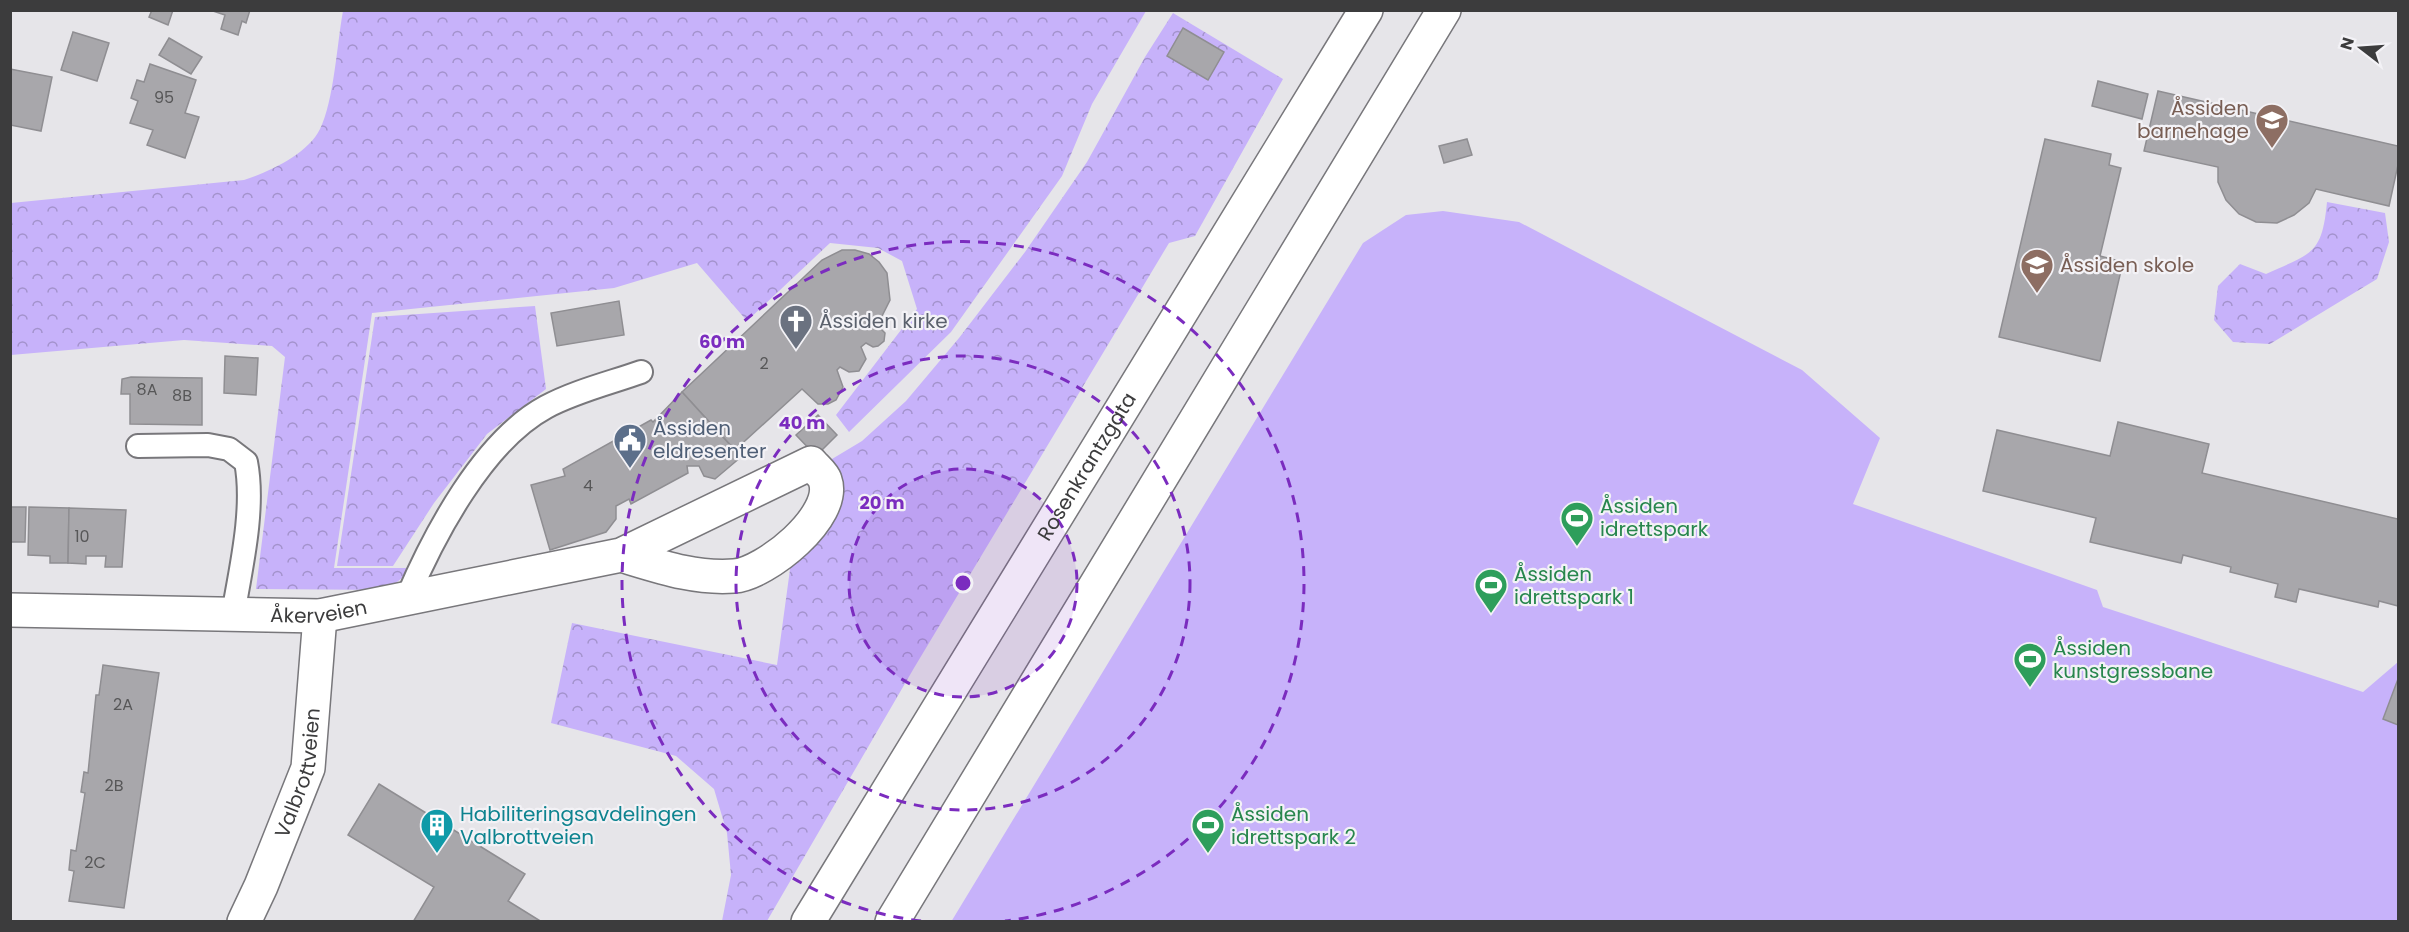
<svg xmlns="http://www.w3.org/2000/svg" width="2409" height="932" viewBox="0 0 2409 932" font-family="Poppins,sans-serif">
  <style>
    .park { fill: url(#park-crowns) }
    .pitch { fill: #c7b2fa }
    .building { fill: #a8a7ab; stroke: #8f8e92; stroke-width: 1.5 }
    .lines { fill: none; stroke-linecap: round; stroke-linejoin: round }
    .lane-casing { stroke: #78777b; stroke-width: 26 }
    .street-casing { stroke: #78777b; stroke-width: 36 }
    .primary-casing { stroke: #78777b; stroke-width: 36 }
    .lane { stroke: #fff; stroke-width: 22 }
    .street { stroke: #fff; stroke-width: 33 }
    .primary { stroke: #fff; stroke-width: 33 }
    .ring { fill: none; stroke: #7b2cbf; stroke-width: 3; stroke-dasharray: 10 8 }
    .labels { text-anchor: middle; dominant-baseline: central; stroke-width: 4.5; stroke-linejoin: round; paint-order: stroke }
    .number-label { font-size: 16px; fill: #575758 }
    .education-label { font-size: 20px; fill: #785e54; stroke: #f3f2f6; text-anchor: end }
    .worship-label { font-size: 20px; fill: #5b616d; stroke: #f3f2f6; text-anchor: start }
    .service-label { font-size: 20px; fill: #4e5e75; stroke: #f3f2f6; text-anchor: start }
    .street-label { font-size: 20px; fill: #3c3c3d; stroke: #f3f2f6 }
    .leisure-label { font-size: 20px; fill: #27864d; stroke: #f3f2f6; text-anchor: start }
    .culture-label { font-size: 20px; fill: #0d838f; stroke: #f3f2f6; text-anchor: start }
    .centre { fill: #7b2cbf; stroke: #f3f2f6; stroke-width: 3 }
    .ring-label { font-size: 18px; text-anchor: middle; font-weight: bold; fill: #7b2cbf; stroke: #f3f2f6; stroke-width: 4.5; stroke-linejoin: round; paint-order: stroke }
  </style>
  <defs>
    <pattern id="park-crowns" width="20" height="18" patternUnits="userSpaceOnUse" patternTransform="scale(1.5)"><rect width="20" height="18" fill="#c7b2fa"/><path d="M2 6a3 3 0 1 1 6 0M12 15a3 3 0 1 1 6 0" fill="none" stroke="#a392cc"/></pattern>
  </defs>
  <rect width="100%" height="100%" fill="#e6e5e9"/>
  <g class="park">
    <path d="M343,11H1146L1092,104L1062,176L951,332L849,432L836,415L917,309L902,261L878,248L830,243L747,321L697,263L614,288L372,313L334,568H408L402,578L387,590L256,589L285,357L272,346L184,340L11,355V203L244,180C269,172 308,154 320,129C334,101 337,43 343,11Z"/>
    <path d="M1173,13L1283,79L1195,236L1169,243L914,668L767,921H722L731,875L727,833L714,789L676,756L551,723L572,623L777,665L791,562L827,462L862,441L906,401L959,338L1025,252L1087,162L1145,57Z"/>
    <path d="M2327,202L2385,213L2389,242L2377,279L2270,344L2233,342L2214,320L2218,286L2240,264L2266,274C2311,253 2322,256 2327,202Z"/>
    <path d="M535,306L546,389L487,434L434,503L393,566H337L375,317Z"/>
  </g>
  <path class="pitch" d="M1443,211L1519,222L1802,370L1880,438L1853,504L2097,590L2103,607L2363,692L2398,662V921L951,922L1363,243L1406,215Z"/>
  <g class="building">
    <path d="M152,10H173L168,25L149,17Z"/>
    <path d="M210,10H250L246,23L242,21L238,35L221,29L225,15Z"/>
    <path d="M1183,28L1224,52L1208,80L1167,56Z"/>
    <path d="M73,32L109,43L97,81L61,70Z"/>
    <path d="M169,38L202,57L191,74L159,55Z"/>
    <path d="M150,64L196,80L185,113L199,117L185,158L147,145L153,130L130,123L138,101L131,98L137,80L144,82Z"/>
    <path d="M10,69L52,77L41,131L10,125Z"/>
    <path d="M2098,81L2148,94L2142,119L2092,106Z"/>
    <path d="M2158,91L2398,146V165L2389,206L2316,189L2309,203L2294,215L2277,223L2256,222L2239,214L2226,200L2218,182V167L2144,151Z"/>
    <path d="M1467,139L1472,155L1444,163L1439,146Z"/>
    <path d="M2045,139L2111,154L2109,165L2121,168L2100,256L2123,262L2100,361L1999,337Z"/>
    <path d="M842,250H855L869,254L879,262L887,273L890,300L882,316L875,323L885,333L884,341L878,346L873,347L866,343L861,347L866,359L859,371L849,372L840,367L837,370L843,387L836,400L828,404H818L802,389L735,450L682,392L822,260Z"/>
    <path d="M619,301L624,335L557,346L551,313Z"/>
    <path d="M225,356L258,358L256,395L224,393Z"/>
    <path d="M131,377L202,378V425L130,424V394H121L122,379Z"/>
    <path d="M682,392L741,457L715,479L704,476L699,466H687L688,473L631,504L629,499L616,506V519L606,532L550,550L531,485L565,476L563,469L651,420L653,422Z"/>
    <path d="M818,415L837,435L816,456L796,435Z"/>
    <path d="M2118,422L2209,444L2202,473L2398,519V606L2379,601L2378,607L2299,589L2296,602L2275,597L2278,584L2230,572L2231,567L2183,555L2181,563L2090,542L2096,518L1983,491L1997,430L2110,456Z"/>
    <path d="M10,507H26L25,542H10Z"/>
    <path d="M29,507L69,508L68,563H50V556L28,555Z"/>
    <path d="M69,508L126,510L122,567H105L106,556H86V564L68,563Z"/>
    <path d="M103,665L159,673L124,908L69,901L74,871L69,870L71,850L76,851L85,793L81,792L84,772L88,773L96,695H99Z"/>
    <path d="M2398,679V725L2383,719Z"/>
    <path d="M379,784L525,874L508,901L542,922H413L434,887L348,835Z"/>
  </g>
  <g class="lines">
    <defs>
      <g id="lane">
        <path d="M138,446L208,445L229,449L246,462C255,508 241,568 233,614"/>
        <path d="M407,598C434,535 483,441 546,407C576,391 610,383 641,372"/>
      </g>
      <g id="street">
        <path id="s1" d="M10,610L320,616L621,555L811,463C815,468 823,474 825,480C838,516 765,574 734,576C694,579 658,566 621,555"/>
        <path id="s2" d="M244,922L261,886L308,768L320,616"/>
      </g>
      <g id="primary">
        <path id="s3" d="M808,922L1366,10"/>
        <path d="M892,922L1444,10"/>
      </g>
    </defs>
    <use href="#lane" class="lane-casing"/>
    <use href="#street" class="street-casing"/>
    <use href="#primary" class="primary-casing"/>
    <use href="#lane" class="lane"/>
    <use href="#street" class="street"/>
    <use href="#primary" class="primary"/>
  </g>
  <circle cx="963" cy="583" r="114" fill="#7b2cbf" fill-opacity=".12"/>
  <g class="ring">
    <circle cx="963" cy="583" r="114"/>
    <circle cx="963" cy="583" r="227"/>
    <path d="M921 921A341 341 0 1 1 1005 921"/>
  </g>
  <defs>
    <symbol id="school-pin" viewBox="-11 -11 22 30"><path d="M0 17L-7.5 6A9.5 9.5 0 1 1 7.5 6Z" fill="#8d6e63" stroke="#f3f2f6"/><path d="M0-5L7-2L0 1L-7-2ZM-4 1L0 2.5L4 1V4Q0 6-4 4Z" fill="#fff"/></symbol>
    <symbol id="church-pin" viewBox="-11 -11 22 30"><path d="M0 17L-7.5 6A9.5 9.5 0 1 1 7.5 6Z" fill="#6b7280" stroke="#f3f2f6"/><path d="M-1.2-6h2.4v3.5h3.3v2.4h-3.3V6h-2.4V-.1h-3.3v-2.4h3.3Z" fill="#fff"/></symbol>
    <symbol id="civic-pin" viewBox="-11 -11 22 30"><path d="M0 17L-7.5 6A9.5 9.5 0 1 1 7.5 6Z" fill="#5c6f8a" stroke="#f3f2f6"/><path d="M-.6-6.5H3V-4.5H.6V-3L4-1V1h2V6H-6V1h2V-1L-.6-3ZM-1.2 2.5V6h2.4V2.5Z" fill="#fff"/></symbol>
    <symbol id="stadium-pin" viewBox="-11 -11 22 30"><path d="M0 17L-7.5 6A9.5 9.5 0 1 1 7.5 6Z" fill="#2e9e5b" stroke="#f3f2f6"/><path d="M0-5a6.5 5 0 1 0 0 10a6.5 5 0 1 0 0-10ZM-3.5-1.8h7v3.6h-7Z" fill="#fff"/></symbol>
    <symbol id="building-pin" viewBox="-11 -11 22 30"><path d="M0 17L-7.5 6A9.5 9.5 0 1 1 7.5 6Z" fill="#0f9aa8" stroke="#f3f2f6"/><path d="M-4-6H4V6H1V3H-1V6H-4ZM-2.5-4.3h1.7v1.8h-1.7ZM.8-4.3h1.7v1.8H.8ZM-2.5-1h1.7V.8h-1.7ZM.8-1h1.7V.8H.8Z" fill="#fff"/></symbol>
  </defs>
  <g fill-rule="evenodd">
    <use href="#school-pin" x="2253" y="101" width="38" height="52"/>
    <use href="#school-pin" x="2018" y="246" width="38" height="52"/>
    <use href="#church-pin" x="777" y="302" width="38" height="52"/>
    <use href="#civic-pin" x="611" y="421" width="38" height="52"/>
    <use href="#stadium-pin" x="1558" y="499" width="38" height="52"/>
    <use href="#stadium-pin" x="1472" y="566" width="38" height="52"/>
    <use href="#stadium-pin" x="2011" y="640" width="38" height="52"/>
    <use href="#building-pin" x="418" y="806" width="38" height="52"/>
    <use href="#stadium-pin" x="1189" y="806" width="38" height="52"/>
  </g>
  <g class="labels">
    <g class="number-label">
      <text x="164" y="97">95</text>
      <text x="764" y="363">2</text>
      <text x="147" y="389">8A</text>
      <text x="182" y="395">8B</text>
      <text x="588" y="485">4</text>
      <text x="82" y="536">10</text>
      <text x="123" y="704">2A</text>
      <text x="114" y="785">2B</text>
      <text x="95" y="862">2C</text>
    </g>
    <g class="education-label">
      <text x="2249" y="108">Åssiden<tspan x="2249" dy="23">barnehage</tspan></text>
      <text x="2060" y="265" text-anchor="start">Åssiden skole</text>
    </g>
    <g class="worship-label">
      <text x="819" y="321">Åssiden kirke</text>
    </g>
    <g class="service-label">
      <text x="653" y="428">Åssiden<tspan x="653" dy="23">eldresenter</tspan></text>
    </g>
    <g class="street-label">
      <text stroke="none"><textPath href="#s3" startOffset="534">Rosenkrantzgata</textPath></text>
      <text stroke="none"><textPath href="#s1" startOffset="309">Åkerveien</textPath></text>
      <text stroke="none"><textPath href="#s2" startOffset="160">Valbrottveien</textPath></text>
    </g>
    <g class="leisure-label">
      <text x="1600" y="506">Åssiden<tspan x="1600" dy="23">idrettspark</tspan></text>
      <text x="1514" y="574">Åssiden<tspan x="1514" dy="23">idrettspark 1</tspan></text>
      <text x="2053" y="648">Åssiden<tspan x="2053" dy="23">kunstgressbane</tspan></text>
      <text x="1231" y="814">Åssiden<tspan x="1231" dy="23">idrettspark 2</tspan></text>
    </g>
    <g class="culture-label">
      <text x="460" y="814">Habiliteringsavdelingen<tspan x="460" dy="23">Valbrottveien</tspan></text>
    </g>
  </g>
  <circle cx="963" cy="583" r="9" class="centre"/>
  <g class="ring-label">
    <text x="722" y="348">60 m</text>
    <text x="802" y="429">40 m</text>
    <text x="882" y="509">20 m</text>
  </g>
  <rect width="2409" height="932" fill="none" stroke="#3c3c3d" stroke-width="24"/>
  <g transform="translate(2361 48) rotate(287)" stroke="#f3f2f6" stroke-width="4.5" paint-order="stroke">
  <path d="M0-4.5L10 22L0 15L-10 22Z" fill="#3c3c3d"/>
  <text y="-9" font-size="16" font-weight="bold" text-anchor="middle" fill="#3c3c3d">N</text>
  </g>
</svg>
